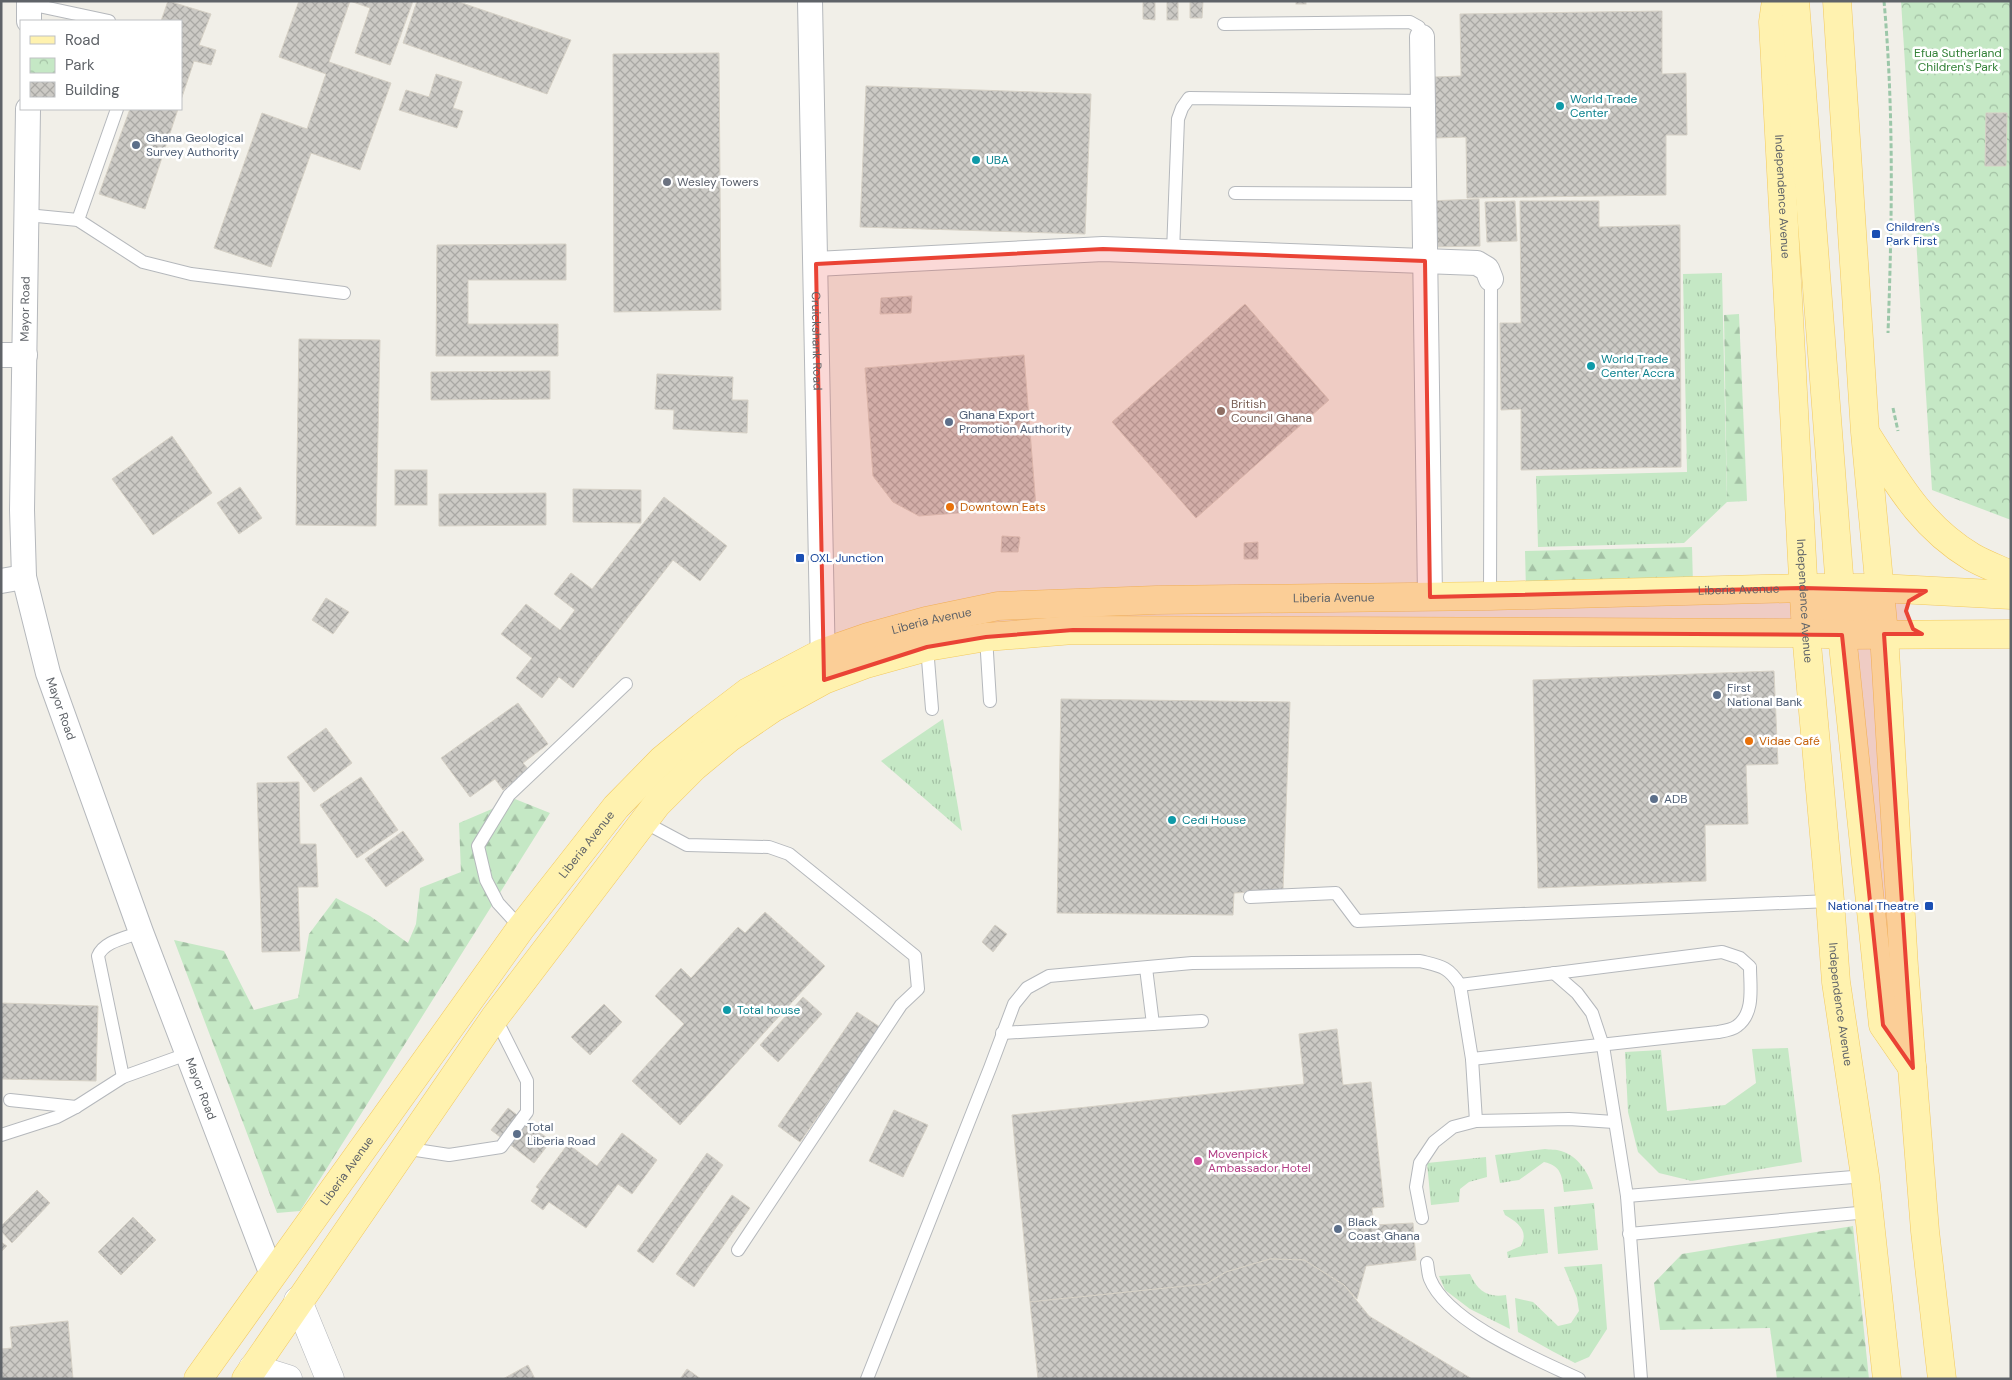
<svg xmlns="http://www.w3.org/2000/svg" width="2012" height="1380" viewBox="0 0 2012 1380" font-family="'DM Sans',sans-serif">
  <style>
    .grass { fill: url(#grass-tufts) }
    .forest { fill: url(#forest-firs) }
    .park { fill: url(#park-crowns) }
    .building { fill: url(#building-cross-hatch); stroke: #d6d1c6 }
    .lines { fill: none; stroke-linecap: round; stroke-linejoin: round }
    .service-casing { stroke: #b5b8bc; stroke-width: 14 }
    .minor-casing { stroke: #b5b8bc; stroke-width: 26 }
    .tertiary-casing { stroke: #b5b8bc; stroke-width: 29 }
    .primary-casing { stroke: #f2c960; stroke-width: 29 }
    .path { stroke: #9cc7a9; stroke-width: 3; stroke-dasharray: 5 2.5; stroke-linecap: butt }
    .service { stroke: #fff; stroke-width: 12 }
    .minor { stroke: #fff; stroke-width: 24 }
    .tertiary { stroke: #fff; stroke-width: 28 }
    .primary { stroke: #fff2af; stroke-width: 28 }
    .marked { fill: #ea4335; fill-opacity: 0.2; stroke: #ea4335; stroke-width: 4; stroke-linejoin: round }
    .culture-dot { fill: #0f9aa8; stroke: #fff; stroke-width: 2 }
    .service-dot { fill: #5c6f8a; stroke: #fff; stroke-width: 2 }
    .worship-dot { fill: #6b7280; stroke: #fff; stroke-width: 2 }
    .transit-dot { fill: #1a4fb4; stroke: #fff; stroke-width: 2 }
    .education-dot { fill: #8d6e63; stroke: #fff; stroke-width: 2 }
    .food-dot { fill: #e8710a; stroke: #fff; stroke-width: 2 }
    .hotel-dot { fill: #d1479c; stroke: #fff; stroke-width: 2 }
    .labels { text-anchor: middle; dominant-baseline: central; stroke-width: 5; stroke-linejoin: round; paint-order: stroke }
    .park-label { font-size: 12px; fill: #348238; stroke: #fff }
    .culture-label { font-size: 12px; fill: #0d838f; stroke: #fff; text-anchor: start }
    .service-label { font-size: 12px; fill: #4e5e75; stroke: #fff; text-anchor: start }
    .worship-label { font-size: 12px; fill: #5b616d; stroke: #fff; text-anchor: start }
    .street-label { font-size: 12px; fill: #5f6368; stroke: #fff }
    .transit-label { font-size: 12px; fill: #164399; stroke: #fff; text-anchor: start }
    .education-label { font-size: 12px; fill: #785e54; stroke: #fff; text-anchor: start }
    .food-label { font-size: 12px; fill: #c56008; stroke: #fff; text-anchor: start }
    .hotel-label { font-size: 12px; fill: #b23c85; stroke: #fff; text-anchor: start }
  </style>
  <defs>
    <pattern id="grass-tufts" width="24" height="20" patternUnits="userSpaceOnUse" patternTransform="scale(1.25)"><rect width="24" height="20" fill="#c5e8c5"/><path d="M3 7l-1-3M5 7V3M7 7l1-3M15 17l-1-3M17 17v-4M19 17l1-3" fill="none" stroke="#a3c0a4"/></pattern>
    <pattern id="forest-firs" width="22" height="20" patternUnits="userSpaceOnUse" patternTransform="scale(1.25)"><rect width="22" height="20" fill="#c5e8c5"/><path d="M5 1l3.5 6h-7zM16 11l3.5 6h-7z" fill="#a3c0a4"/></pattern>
    <pattern id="park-crowns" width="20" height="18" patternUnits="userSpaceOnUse" patternTransform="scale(1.25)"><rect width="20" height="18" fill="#c5e8c5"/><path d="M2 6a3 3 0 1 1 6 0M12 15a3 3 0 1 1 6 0" fill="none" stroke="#a3c0a4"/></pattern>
    <pattern id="building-cross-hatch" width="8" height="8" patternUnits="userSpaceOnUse" patternTransform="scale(1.25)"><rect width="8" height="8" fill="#cccac5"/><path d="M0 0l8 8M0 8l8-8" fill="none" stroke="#a9a8a4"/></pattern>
  </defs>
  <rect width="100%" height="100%" fill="#f1efe8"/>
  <g class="grass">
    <path d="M1722,273L1727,502L1684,543L1538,547L1536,476L1687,472L1683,274Z"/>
    <path d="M943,719L962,831L881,761Z"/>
    <path d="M1788,1048L1802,1162L1692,1181L1659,1173L1638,1152L1628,1112L1625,1052L1661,1050L1667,1111L1725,1105L1756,1083L1752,1049Z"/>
    <path d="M1545,1149C1550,1150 1556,1149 1561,1151C1577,1155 1590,1174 1593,1189L1564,1192C1562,1175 1561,1166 1544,1162L1519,1180L1500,1183L1495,1155Z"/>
    <path d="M1486,1157L1487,1177L1469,1182L1460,1189L1459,1202L1431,1205L1427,1163Z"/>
    <path d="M1594,1203L1598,1250L1558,1254L1554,1207Z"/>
    <path d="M1544,1209L1548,1253L1508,1258L1507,1252L1521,1246C1529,1230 1518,1223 1505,1215L1503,1210Z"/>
    <path d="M1602,1264L1607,1329L1589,1357L1575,1363L1552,1351L1518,1332L1515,1298L1533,1302L1558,1326L1571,1323L1579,1311L1577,1298L1564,1267Z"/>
    <path d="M1470,1274C1478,1291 1487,1298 1506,1295L1510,1329L1470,1309L1445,1290L1439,1276Z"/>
  </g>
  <g class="forest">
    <path d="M1739,314L1747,501L1727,502L1724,315Z"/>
    <path d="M1692,547L1693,585L1526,590L1525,551Z"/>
    <path d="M515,799L550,813L300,1211L277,1213L174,940L224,951L254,1010L298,998L309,934L336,898L370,916L408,943L416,924L420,888L461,872L459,823Z"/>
    <path d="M1853,1226L1869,1379H1777L1770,1328L1660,1330L1654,1283L1682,1254Z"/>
  </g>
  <path class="park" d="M1901,1H2011V520L1932,490Z"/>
  <g class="building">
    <path d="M168,1L211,14L199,45L216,50L211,65L194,61L181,100V21H161Z"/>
    <path d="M299,1H413L390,65L355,53L370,8L350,1L329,62L391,83L360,170L311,153L271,267L214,248L262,113L307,129L326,74L279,57Z"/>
    <path d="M417,1H456L571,40L547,94L403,43Z"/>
    <path d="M1143,1H1155V20L1143,19Z"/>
    <rect x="1167" y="1" width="11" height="19"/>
    <path d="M1190,1H1203L1202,18H1190Z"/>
    <rect x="1296" y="1" width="10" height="3"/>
    <path d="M1662,11V74L1686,73L1687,135H1666V195L1467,198L1466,137L1434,138V77L1461,76L1460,14Z"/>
    <path d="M719,53L721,310L614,312L613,54Z"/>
    <path d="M436,74L462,82L453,108L463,111L457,128L399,110L406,90L429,97Z"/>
    <path d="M866,86L1091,94L1085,234L860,227Z"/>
    <path d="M130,109H178L145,209L99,194Z"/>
    <path d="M1986,113H2007L2006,166H1985Z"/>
    <path d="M1479,199L1480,246L1428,247L1427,201Z"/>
    <path d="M1515,201L1517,241L1487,242L1485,202Z"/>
    <path d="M1520,201H1599V227L1680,225L1681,467L1521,470V409L1501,410L1500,323H1521Z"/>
    <path d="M566,244V280H468V324H558V356H436L437,245Z"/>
    <path d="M912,296L911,313L880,314L881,298Z"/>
    <path d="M1245,304L1329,400L1196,518L1112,422Z"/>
    <path d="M299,339L380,340L376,526L296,525Z"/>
    <path d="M1024,355L1036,507L919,516L893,502L873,476L865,368Z"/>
    <path d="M550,371V399L431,400V372Z"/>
    <path d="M657,374L733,377L732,400H748L747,433L673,429L674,410L655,409Z"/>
    <path d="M172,436L212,493L153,535L112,479Z"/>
    <rect x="395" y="470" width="32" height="35"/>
    <path d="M240,487L262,518L239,534L217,503Z"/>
    <path d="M573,489L641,490V523L573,522Z"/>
    <path d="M546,493V525L439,526V494Z"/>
    <path d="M664,497L727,546L700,581L673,560L573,688L559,677L542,698L516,678L532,658L501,634L526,604L560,630L575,610L554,594L571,573L592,589Z"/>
    <path d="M1002,536L1020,537L1018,552H1001Z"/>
    <path d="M1258,542V559H1244V543Z"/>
    <path d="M326,598L349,612L333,634L312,620Z"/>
    <path d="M1774,671L1778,764L1746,765L1748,824L1705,825L1706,881L1538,888L1533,680Z"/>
    <path d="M1061,699L1290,702L1283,890L1234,893L1233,915L1057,913Z"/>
    <path d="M518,703L548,744L523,763L529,770L503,790L495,779L470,797L441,758Z"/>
    <path d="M326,728L352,763L314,792L287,757Z"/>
    <path d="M361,777L398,830L357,858L320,805Z"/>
    <path d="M299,782L300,844H316L318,887H298L300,951L262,952L257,783Z"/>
    <path d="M403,831L424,860L386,887L365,859Z"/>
    <path d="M765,912L825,966L680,1125L632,1081L684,1024L655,996L681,968L691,978L738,927L745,933Z"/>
    <path d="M995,925L1007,934L993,952L982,942Z"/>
    <path d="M803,997L822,1014L778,1062L760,1045Z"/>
    <path d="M1,1003L98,1006L96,1081L1,1079Z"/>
    <path d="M604,1004L622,1022L590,1055L571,1037Z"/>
    <path d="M857,1012L880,1027L800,1142L778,1126Z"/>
    <path d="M1337,1029L1343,1085L1371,1082L1384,1207L1372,1208L1374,1225L1413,1223L1416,1260L1366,1266L1357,1299L1344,1285L1304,1260L1270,1259L1226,1272L1206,1284L1030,1302L1012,1115L1304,1084L1299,1034Z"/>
    <path d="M508,1108L551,1141L534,1163L491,1130Z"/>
    <path d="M894,1110L928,1125L903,1177L869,1161Z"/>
    <path d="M622,1133L657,1160L632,1194L618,1184L586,1228L549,1202L543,1210L531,1201L539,1189L536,1187L568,1144L597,1166Z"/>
    <path d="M707,1153L723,1165L653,1263L637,1251Z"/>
    <path d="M37,1190L50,1203L12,1243L1,1231V1226Z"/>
    <path d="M732,1195L750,1208L694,1287L676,1274Z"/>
    <path d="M133,1217L156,1240L121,1275L98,1252Z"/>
    <path d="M1,1242L7,1246L1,1252Z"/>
    <path d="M1270,1259L1304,1260L1344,1285L1369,1316L1472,1379H1038L1030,1302L1206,1284L1226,1272Z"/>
    <path d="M68,1321L73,1379H1V1349L12,1348L10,1327Z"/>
    <path d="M528,1365L535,1379H503Z"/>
    <path d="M687,1369L701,1379H680Z"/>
  </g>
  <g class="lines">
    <defs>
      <g id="service">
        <path d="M29,4L109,21"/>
        <path d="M1224,24L1410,22L1419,27L1422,37"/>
        <path d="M1235,193L1424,194"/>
        <path d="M27,215L78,220L143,262L191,274L344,293"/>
        <path d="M78,220L117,109"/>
        <path d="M1173,252L1178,119L1182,108L1189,98L1423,101"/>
        <path d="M1490,596L1491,279"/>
        <path d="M986,637L990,701"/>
        <path d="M927,647L932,709"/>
        <path d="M644,822L687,845L769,847L789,854L915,956L918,989L901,1005L738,1250"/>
        <path d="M1250,897L1336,893L1357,921L1830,901"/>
        <path d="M521,928L498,903L486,880L478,846L509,795L626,684"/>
        <path d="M1146,968L1153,1024"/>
        <path d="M1554,973L1577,993L1592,1013L1603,1046L1627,1196L1641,1379"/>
        <path d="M1460,985L1722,952L1740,958L1750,967C1750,987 1755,1013 1737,1026C1732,1030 1724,1031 1718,1032L1472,1059"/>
        <path d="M1002,1033L1202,1021"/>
        <path d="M123,1077L98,956C104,941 126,938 141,932"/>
        <path d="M10,1100L76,1107"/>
        <path d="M1,1135L57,1117L76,1107L123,1077L187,1054"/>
        <path d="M403,1148L449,1155L501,1147L527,1112V1081L495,1017"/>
        <path d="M1627,1196L1865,1176"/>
        <path d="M1422,1218L1416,1187L1420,1163L1434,1142L1453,1127L1476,1121L1569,1119L1614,1122"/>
        <path d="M1629,1234L1869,1212"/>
        <path d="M1427,1263C1428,1268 1428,1274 1430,1279C1448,1323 1537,1359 1579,1379"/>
        <path d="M867,1379L990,1068L1014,1004L1027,988L1049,976L1192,963L1420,961C1440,966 1448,966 1460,985L1472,1059L1476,1121"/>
      </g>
      <g id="minor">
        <path d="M29,1V21"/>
        <path id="s1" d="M810,1L823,669"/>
        <path d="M1422,37L1430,597"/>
        <path id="s2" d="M28,109L22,510L24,577L48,673L141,932L272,1275"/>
        <path d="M816,264L1103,249L1477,263L1487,269L1491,279"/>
        <path d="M1,355H25"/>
        <path d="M1,581L24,577"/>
      </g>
      <g id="tertiary">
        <path d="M298,1301L330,1379"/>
        <path d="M253,1368L288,1379"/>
      </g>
      <g id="primary">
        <path id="s3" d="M1776,1L1773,22L1806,633L1830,901L1836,982L1865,1176L1887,1379"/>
        <path d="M1795,1L1840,588C1853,607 1866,620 1884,634"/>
        <path d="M1837,1L1865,432L1884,634L1904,967L1925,1231L1942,1379"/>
        <path d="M1868,437C1898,484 1922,527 1972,557C1984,564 1998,569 2011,575"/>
        <path d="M1803,588C1819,603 1831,616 1842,635L1883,1025L1912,1067"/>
        <path id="s4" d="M198,1379L521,928L616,807L662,760L702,727L748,692L822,653L868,637L926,621L998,606L1156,600L1490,596L1803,588H1879L2011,595"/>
        <path d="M246,1379L495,1017L657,804L694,767L729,738L773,708L824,680L866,664L927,647L986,637L1073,630L1806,633L1842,635L2011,634"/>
      </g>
    </defs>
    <use href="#service" class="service-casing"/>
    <use href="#minor" class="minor-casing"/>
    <use href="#tertiary" class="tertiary-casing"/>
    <use href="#primary" class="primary-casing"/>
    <g class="path">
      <path d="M1884,1C1894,112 1892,222 1888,333"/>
      <path d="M1893,408L1898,431"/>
    </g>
    <use href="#service" class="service"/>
    <use href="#minor" class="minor"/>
    <use href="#tertiary" class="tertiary"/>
    <use href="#primary" class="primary"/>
  </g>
  <path class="marked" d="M1103,249L1425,261L1430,597L1803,588L1926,591L1909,601L1906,611L1913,629L1922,634H1884L1913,1068L1883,1025L1842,635L1073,630L986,637L927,647L824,680L816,264Z"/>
  <g class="culture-dot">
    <circle cx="1560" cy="106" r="5"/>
    <circle cx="976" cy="160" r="5"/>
    <circle cx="1591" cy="366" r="5"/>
    <circle cx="1172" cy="820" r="5"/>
    <circle cx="727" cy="1010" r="5"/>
  </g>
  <g class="service-dot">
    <circle cx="136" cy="145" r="5"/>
    <circle cx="949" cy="422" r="5"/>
    <circle cx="1717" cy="695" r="5"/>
    <circle cx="1654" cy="799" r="5"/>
    <circle cx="517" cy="1134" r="5"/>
    <circle cx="1338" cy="1229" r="5"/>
  </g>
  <circle class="worship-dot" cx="667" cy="182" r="5"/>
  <g class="transit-dot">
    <rect x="1871" y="229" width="10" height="10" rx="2.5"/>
    <rect x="795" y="553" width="10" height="10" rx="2.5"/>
    <rect x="1924" y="901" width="10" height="10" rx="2.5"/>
  </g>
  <circle class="education-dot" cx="1221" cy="411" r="5"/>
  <g class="food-dot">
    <circle cx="950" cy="507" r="5"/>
    <circle cx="1749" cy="741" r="5"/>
  </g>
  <circle class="hotel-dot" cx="1198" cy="1161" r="5"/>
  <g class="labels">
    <g class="park-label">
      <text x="1958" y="53">Efua Sutherland<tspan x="1958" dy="14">Children's Park</tspan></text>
    </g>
    <g class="culture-label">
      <text x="1570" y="99">World Trade<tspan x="1570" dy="14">Center</tspan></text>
      <text x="986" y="160">UBA</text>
      <text x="1601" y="359">World Trade<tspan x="1601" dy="14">Center Accra</tspan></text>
      <text x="1182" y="820">Cedi House</text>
      <text x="737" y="1010">Total house</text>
    </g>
    <g class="service-label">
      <text x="146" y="138">Ghana Geological<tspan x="146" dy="14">Survey Authority</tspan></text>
      <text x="959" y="415">Ghana Export<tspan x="959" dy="14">Promotion Authority</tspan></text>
      <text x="1727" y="688">First<tspan x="1727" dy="14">National Bank</tspan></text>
      <text x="1664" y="799">ADB</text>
      <text x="527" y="1127">Total<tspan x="527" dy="14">Liberia Road</tspan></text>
      <text x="1348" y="1222">Black<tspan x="1348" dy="14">Coast Ghana</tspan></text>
    </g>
    <g class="worship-label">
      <text x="677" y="182">Wesley Towers</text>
    </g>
    <g class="street-label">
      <text stroke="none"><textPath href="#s3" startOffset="196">Independence Avenue</textPath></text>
      <text transform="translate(25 309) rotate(-89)">Mayor Road</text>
      <text stroke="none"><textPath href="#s1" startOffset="340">Cruickshank Road</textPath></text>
      <text stroke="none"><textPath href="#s4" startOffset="1891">Liberia Avenue</textPath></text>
      <text stroke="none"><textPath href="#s4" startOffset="1486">Liberia Avenue</textPath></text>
      <text stroke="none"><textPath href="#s3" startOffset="601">Independence Avenue</textPath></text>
      <text stroke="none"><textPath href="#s4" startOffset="1082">Liberia Avenue</textPath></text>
      <text stroke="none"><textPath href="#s2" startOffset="605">Mayor Road</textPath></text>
      <text stroke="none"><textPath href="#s4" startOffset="661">Liberia Avenue</textPath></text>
      <text stroke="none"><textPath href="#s3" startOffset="1006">Independence Avenue</textPath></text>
      <text stroke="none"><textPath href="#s2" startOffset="1010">Mayor Road</textPath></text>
      <text stroke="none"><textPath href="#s4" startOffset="256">Liberia Avenue</textPath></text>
    </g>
    <g class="transit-label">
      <text x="1886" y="227">Children's<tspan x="1886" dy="14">Park First</tspan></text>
      <text x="810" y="558">OXL Junction</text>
      <text x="1919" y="906" text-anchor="end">National Theatre</text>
    </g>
    <g class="education-label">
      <text x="1231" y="404">British<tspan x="1231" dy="14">Council Ghana</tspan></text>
    </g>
    <g class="food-label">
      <text x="960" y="507">Downtown Eats</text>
      <text x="1759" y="741">Vidae Café</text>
    </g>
    <g class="hotel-label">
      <text x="1208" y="1154">Movenpick<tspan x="1208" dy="14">Ambassador Hotel</tspan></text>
    </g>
  </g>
  <rect width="2012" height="1380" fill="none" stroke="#5f6368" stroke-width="5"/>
  <rect x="20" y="20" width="162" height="90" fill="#ffffff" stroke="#bfc1c3"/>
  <rect x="30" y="36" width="25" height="8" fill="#fff2af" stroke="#bfc1c3"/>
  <text x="65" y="45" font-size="15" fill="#5f6368">Road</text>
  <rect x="30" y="58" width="25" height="15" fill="url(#park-crowns)" stroke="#bfc1c3"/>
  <text x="65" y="70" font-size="15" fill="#5f6368">Park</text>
  <rect x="30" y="82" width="25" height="15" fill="url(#building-cross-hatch)" stroke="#bfc1c3"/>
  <text x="65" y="95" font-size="15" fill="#5f6368">Building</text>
</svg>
